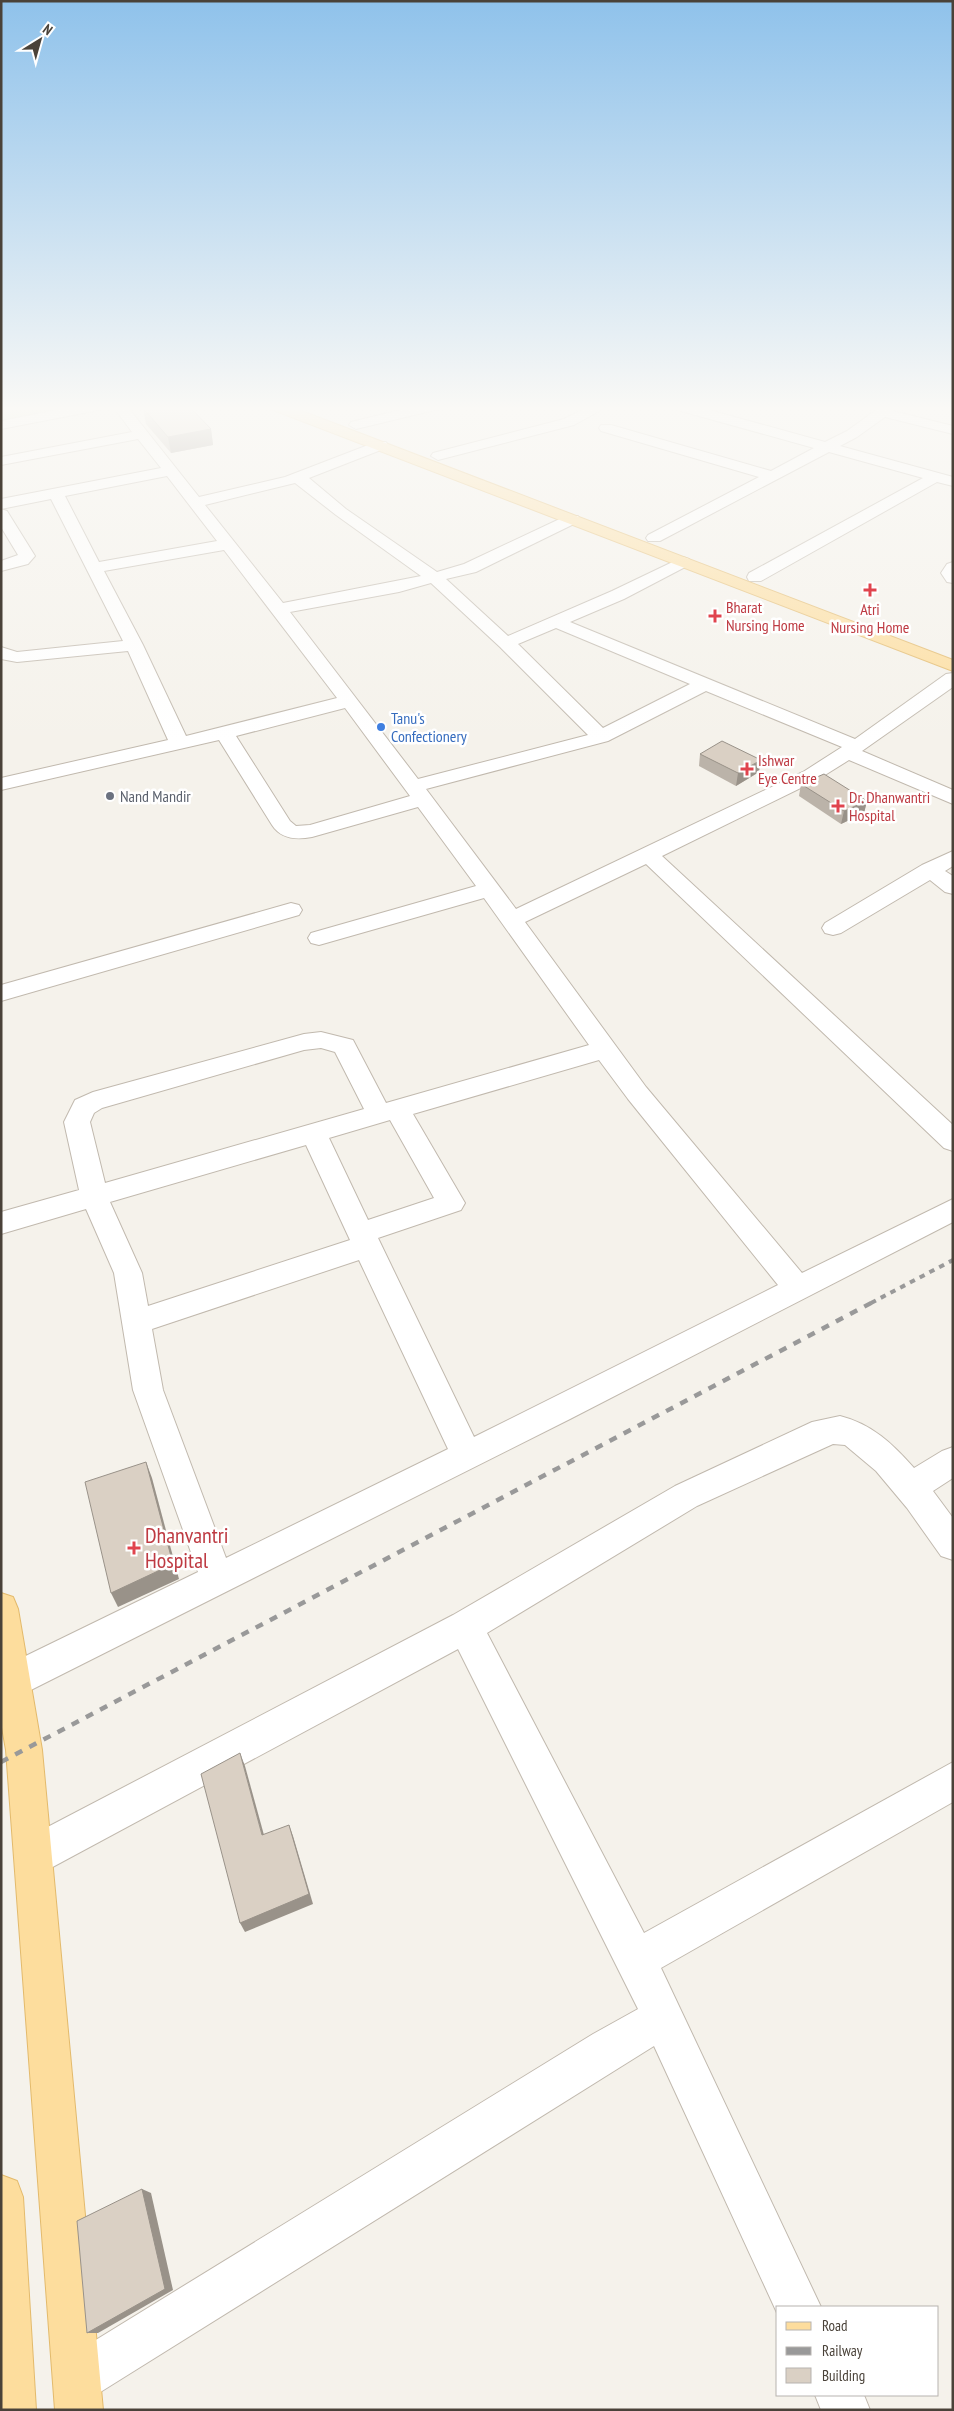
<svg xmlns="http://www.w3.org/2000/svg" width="954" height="2411" viewBox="0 0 954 2411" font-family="'PT Sans Narrow',sans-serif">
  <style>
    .green { fill: #d4e9b5 }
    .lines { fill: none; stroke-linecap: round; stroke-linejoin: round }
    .minor-casing { stroke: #c1b9ae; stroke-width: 2 }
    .major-casing { stroke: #e3ba6c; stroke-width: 2 }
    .minor { fill: #fff; fill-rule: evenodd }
    .major { fill: #fddd9d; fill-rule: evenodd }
    .rail-far1 { stroke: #999; stroke-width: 4; stroke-dasharray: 5.5 5.5; stroke-linecap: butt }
    .rail { stroke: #999; stroke-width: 4.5; stroke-dasharray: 8 8; stroke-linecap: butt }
    .wall { fill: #bbb3a9 }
    .shaded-wall { fill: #999289 }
    .building { fill: #dad0c4; stroke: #999289 }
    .health-dot { fill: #e0444e; stroke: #fff; stroke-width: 2 }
    .shop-dot { fill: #3f7fe0; stroke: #fff; stroke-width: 2 }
    .worship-dot { fill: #6b7280; stroke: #fff; stroke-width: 2 }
    .labels { text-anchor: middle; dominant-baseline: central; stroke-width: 5; stroke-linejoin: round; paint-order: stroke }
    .far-health-label { font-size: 16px; fill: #be3a42; stroke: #fff; text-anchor: start }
    .far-shop-label { font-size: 16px; fill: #366cbe; stroke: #fff; text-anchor: start }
    .far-worship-label { font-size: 16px; fill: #5b616d; stroke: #fff; text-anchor: start }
    .near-health-label { font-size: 22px; fill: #be3a42; stroke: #fff; text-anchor: start }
  </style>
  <rect width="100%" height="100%" fill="#f5f2eb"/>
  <path class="green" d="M1,405H104L1,424Z"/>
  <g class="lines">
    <defs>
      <g id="minor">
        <path d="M82,405H111L104,409L1,429V421Z"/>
        <path d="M112,405H126L199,497L285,477L376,442H386L388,445L386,448L309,478L346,509L437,572L464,564L566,516H578L580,519L578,522L476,572L446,579L508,636L612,591L683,557L689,559L691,562L689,565L624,599L570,622L855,739L946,674L953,673V687L862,751L953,790V804L849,760L817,780L662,856L953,1125V1151L944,1148L646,864L525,922L646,1087L802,1273L953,1199V1222L570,1419L13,1699L1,1694V1668L198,1572L133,1390L114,1273L86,1209L1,1234V1212L79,1190L64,1122L75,1100L93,1092L304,1034L321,1032L353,1040L386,1103L589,1045L484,898L319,945L311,943L308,938L311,933L476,886L418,807L312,837C296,840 281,839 272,825L219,740L1,790V778L168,740L128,651L17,662L1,659V647L17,652L123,641L51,499L1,509V499L161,468L138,439L1,465V457L132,432ZM167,476L217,541L99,562L65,496ZM295,483L336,515L421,576L283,603L205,505ZM224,550L337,698L186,736L143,645L104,571ZM431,583L500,647L588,735L418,779L290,612L399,592ZM556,628L690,684L603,728L518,644ZM706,691L842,747L803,772L516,909L426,789L608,741ZM345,708L410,796L310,825L296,826L290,821L236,736ZM321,1048L335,1052L364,1109L105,1183L90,1122L94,1113L102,1108L304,1050ZM599,1060L628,1099L778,1285L474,1437L378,1238L461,1210L465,1203L413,1114ZM390,1120L434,1198L368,1220L329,1138ZM306,1145L350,1240L148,1306L142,1273L110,1202ZM359,1260L448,1449L226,1558L163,1390L152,1329Z"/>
        <path d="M421,405H445L443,408L356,429L349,425L351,422Z"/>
        <path d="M592,405H610L574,425L438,460L431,456L433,453L564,419Z"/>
        <path d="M668,405H691L825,442L847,431L883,405H899L893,411L953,426V434L885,417L857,437L840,446L953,477V486L937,482L761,581H749L747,577L749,573L923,478L829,452L660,541H648L646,538L648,535L759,477L601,431L599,428L601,425H611L771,471L814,448L670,408Z"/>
        <path d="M1,509L7,511L35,556L28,564L1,571V561L18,555L1,527Z"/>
        <path d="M953,562V583L947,582L941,573L947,564Z"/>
        <path d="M953,851V866L945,871L953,876V894L945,892L930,880L841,933L833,935L825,933L822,928L825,923L922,865Z"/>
        <path d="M291,903L299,905L302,910L299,915L1,1001V985Z"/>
        <path d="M840,1416C872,1424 893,1444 914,1468L942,1451L953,1447V1478L933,1491L953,1518V1560L941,1556L907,1508L876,1471L845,1445L833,1444L697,1506L487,1633L644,1933L953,1762V1802L661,1968L821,2307H778V2315L654,2046L94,2396L77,2403L60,2396L53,2379L60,2362L593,2034L638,2009L458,1649L47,1870L33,1875L19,1870L14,1856L19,1842L453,1615L675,1486L812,1422Z"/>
        <path d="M815,2395H864L870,2410H821Z"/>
      </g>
      <g id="major">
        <path d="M266,405H286L953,660V671L268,408Z"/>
        <path d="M1,1593L13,1597L18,1609L42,1750L103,2410H55L6,1750L1,1722Z"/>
        <path d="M1,2175L17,2181L23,2197L36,2410H1Z"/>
      </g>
    </defs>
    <use href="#minor" class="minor-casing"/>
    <use href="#major" class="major-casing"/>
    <use href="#minor" class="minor"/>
    <use href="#major" class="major"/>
    <path class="rail-far1" d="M871,1303L953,1260"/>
    <path class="rail" d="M1,1762L873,1302"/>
  </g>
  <g class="wall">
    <path d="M143,408L211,429L213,445L171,453L146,424Z"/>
    <path d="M700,754L759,772L736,786L699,766Z"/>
    <path d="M801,784L867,801L864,813L841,824L799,796Z"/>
  </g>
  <g class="shaded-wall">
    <path d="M211,429L213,445L171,453L168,437Z"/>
    <path d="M761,760L759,772L736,786L738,773Z"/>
    <path d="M867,801L864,813L841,824L844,811Z"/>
    <path d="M146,1462L152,1478L179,1579L118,1607L111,1593Z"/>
    <path d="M240,1753L245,1766L267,1846L262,1835Z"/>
    <path d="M289,1825L293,1836L313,1904L245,1932L240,1923Z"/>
    <path d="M142,2189L151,2193L173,2290L98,2333H87Z"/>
  </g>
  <g class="building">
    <path d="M162,405H188L211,429L168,437L143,408Z"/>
    <path d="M722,741L761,760L738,773L700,754Z"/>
    <path d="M824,774L867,801L844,811L801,784Z"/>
    <path d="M146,1462L173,1564L111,1593L85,1482Z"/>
    <path d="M240,1753L262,1835L289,1825L309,1894L240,1923L201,1774Z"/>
    <path d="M142,2189L165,2289L87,2333L77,2221Z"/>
  </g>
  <linearGradient id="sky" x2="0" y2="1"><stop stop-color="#8fc2eb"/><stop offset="0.55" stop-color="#faf9f6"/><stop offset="1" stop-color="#faf9f6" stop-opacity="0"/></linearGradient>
  <rect width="954" height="743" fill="url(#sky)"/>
  <g class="health-dot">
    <path d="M867.5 582.5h5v5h5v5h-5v5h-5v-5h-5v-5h5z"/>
    <path d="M712.5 608.5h5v5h5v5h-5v5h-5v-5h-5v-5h5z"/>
    <path d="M744.5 761.5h5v5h5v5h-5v5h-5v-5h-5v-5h5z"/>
    <path d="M835.5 798.5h5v5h5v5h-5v5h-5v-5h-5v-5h5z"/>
    <path d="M131.5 1540.5h5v5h5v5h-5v5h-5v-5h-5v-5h5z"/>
  </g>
  <circle class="shop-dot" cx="381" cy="727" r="5"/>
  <circle class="worship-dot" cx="110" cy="796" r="5"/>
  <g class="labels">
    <g class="far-health-label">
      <text x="726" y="607">Bharat<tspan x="726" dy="18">Nursing Home</tspan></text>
      <text x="870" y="609" text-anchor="middle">Atri<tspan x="870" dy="18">Nursing Home</tspan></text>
      <text x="758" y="760">Ishwar<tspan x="758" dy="18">Eye Centre</tspan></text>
      <text x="849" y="797">Dr. Dhanwantri<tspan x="849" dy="18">Hospital</tspan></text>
    </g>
    <g class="far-shop-label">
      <text x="391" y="718">Tanu's<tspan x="391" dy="18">Confectionery</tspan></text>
    </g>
    <g class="far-worship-label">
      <text x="120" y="796">Nand Mandir</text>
    </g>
    <g class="near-health-label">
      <text x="145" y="1535">Dhanvantri<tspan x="145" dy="25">Hospital</tspan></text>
    </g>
  </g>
  <rect width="954" height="2411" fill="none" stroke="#4a4239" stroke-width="5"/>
  <rect x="776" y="2306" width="162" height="90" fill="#ffffff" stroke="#b7b3b0"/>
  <rect x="786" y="2322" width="25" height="8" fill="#fddd9d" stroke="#b7b3b0"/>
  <text x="822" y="2331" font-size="15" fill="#4a4239">Road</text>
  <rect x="786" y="2347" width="25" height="8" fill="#999999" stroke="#b7b3b0"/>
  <text x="822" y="2356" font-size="15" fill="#4a4239">Railway</text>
  <rect x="786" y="2368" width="25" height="15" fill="#dad0c4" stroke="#b7b3b0"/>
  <text x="822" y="2381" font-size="15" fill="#4a4239">Building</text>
  <g transform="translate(40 40) rotate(37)" stroke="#ffffff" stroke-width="4" paint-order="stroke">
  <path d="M0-4L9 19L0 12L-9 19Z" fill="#4a4239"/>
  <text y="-8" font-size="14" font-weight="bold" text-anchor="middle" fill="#4a4239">N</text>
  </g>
</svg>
